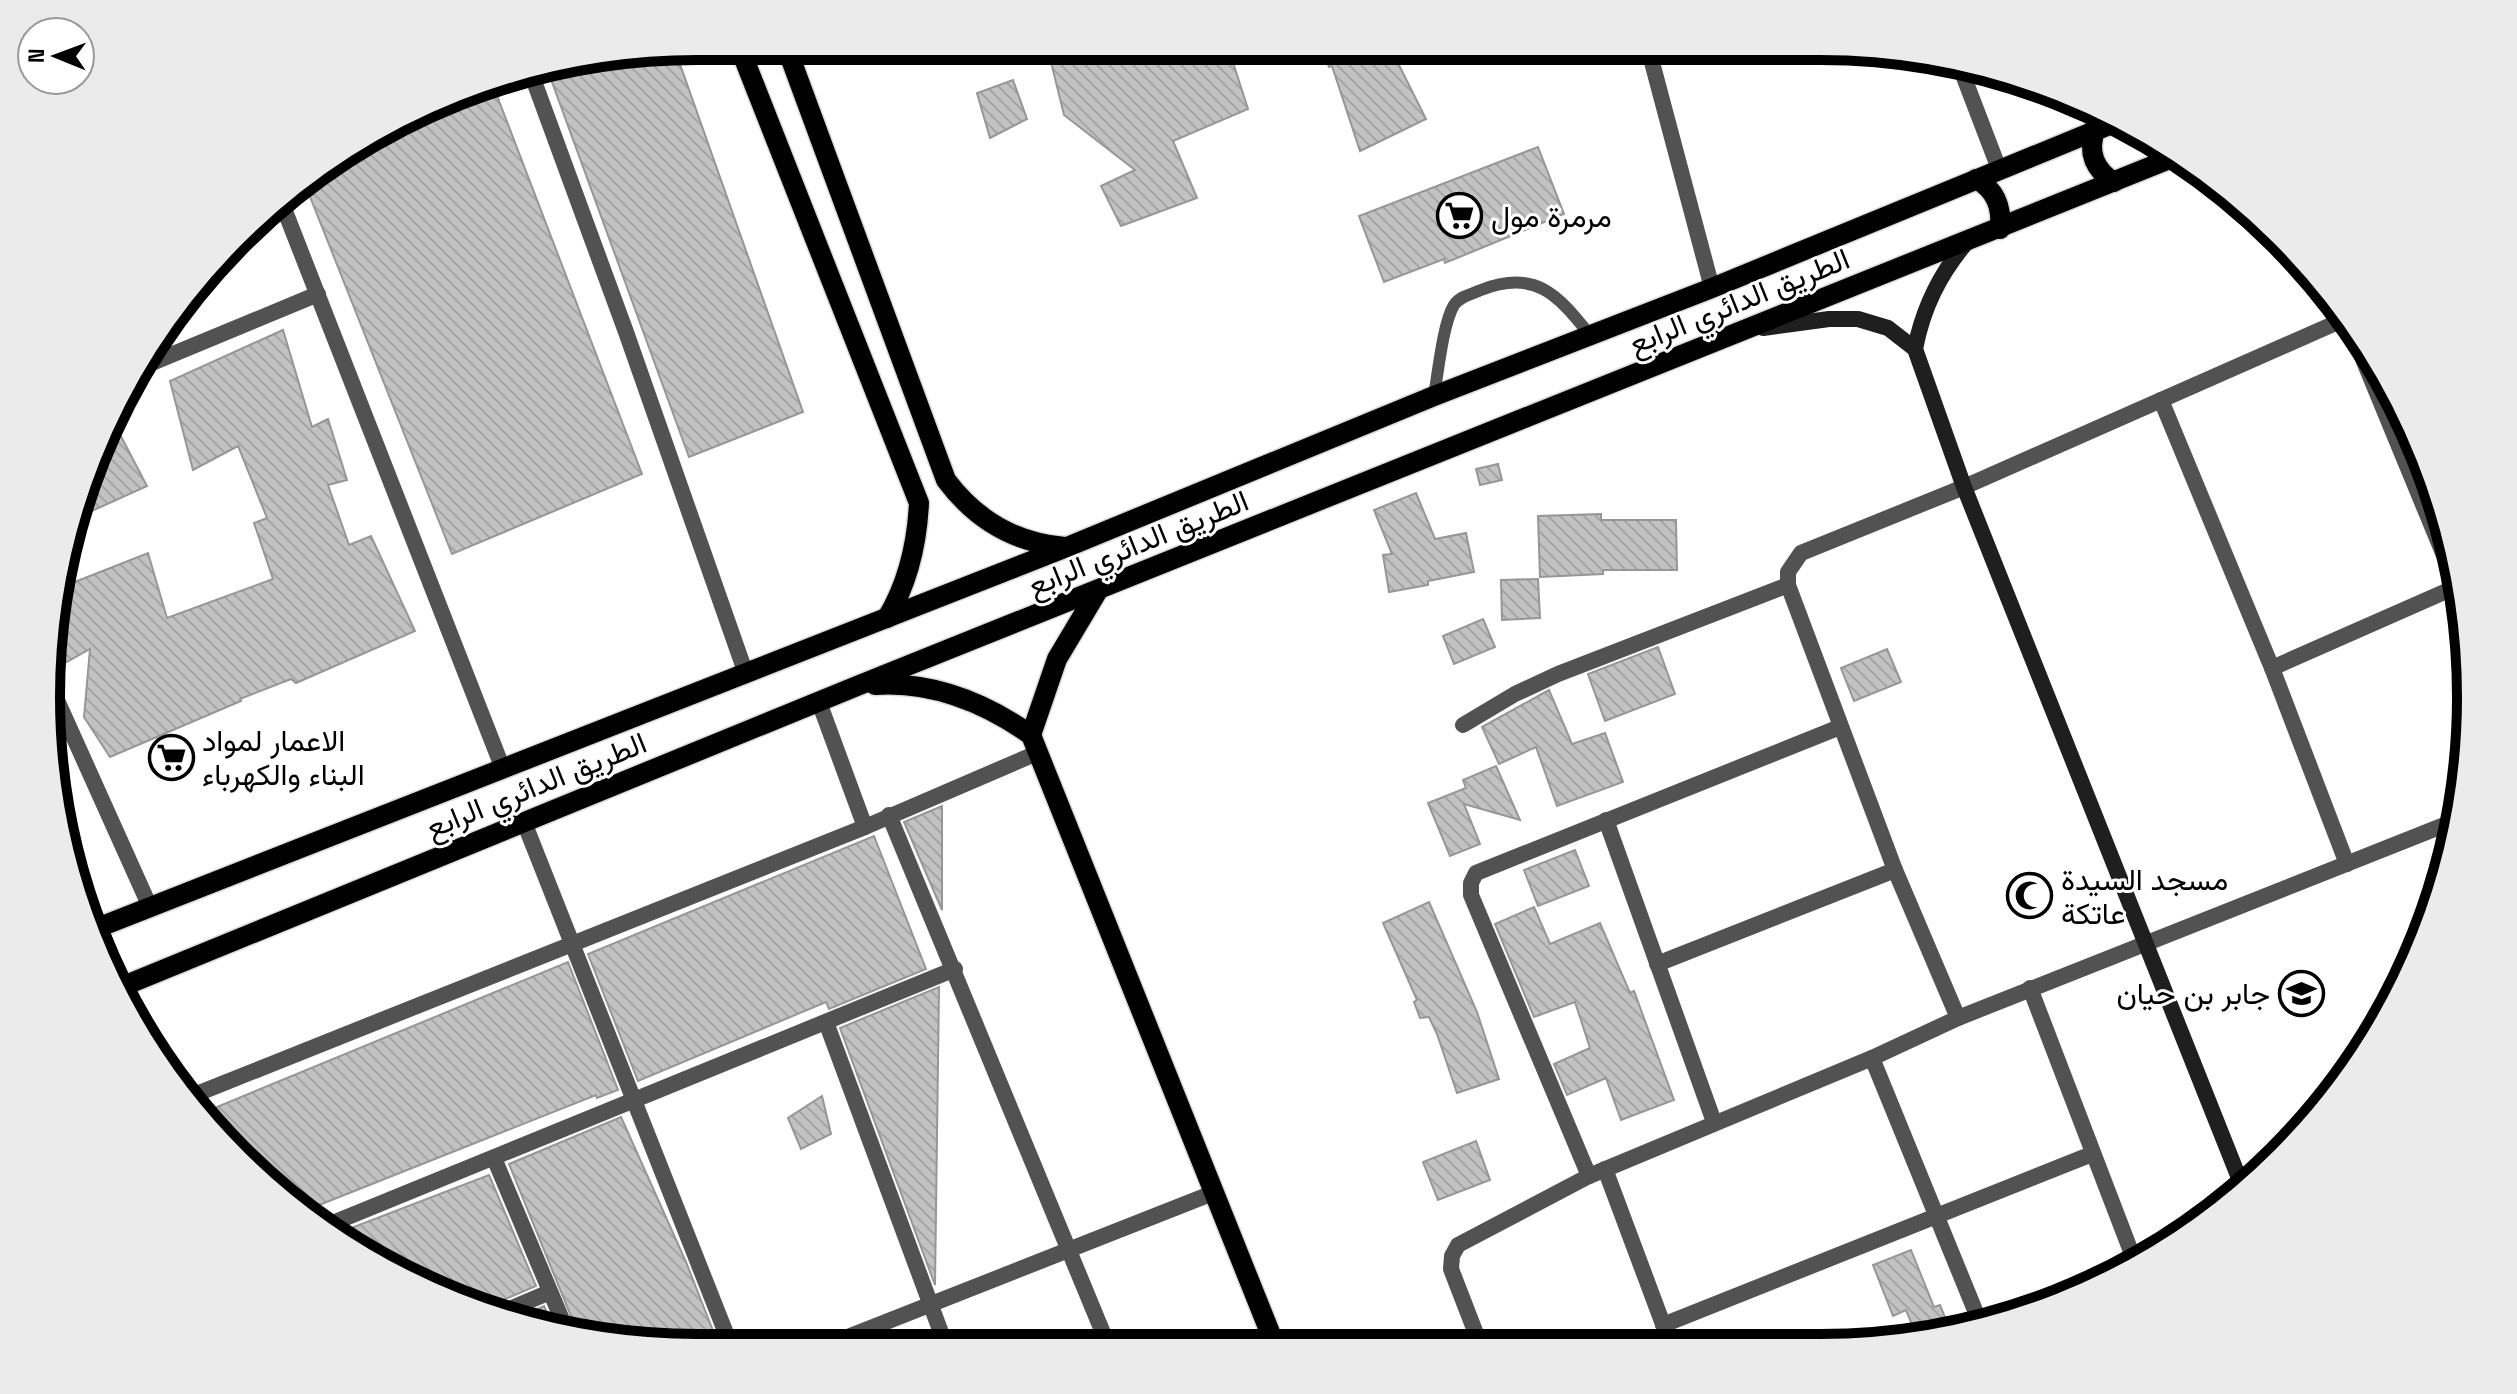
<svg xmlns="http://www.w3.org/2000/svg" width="2517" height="1394" viewBox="0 0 2517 1394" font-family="'Space Grotesk',Vazirmatn,sans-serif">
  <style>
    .building { fill: url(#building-back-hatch); stroke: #969696; stroke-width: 2 }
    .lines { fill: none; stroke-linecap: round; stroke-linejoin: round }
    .primary-casing { stroke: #dbdbdb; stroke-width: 23 }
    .lane { stroke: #525252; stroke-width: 12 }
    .street { stroke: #525252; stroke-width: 16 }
    .secondary { stroke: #1f1f1f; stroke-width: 16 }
    .primary { stroke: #000; stroke-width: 20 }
    .labels { text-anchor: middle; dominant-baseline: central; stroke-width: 6; stroke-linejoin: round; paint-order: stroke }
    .poi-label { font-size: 30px; fill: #000; stroke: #fff; text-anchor: start }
    .street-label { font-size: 30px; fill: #000; stroke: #fff }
    .rim { fill: none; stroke: #000; stroke-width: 10 }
  </style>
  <defs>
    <pattern id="building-back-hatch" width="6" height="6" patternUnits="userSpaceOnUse" patternTransform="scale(2)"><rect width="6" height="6" fill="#c2c2c2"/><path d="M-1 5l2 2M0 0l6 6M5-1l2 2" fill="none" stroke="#a5a5a5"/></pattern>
  </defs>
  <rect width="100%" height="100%" fill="#fff"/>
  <g class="building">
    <path d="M1091,46L1228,47L1248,109L1173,141L1197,198L1121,226L1101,186L1135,170L1064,115L1050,58Z"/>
    <path d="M1321,47H1390L1426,119L1360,151L1332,66L1329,67Z"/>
    <path d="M675,50L803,412L689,457L548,71Z"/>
    <path d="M491,80L642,474L452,554L303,179Z"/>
    <path d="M1013,80L1027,119L990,138L977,93Z"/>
    <path d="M1538,147L1564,214L1445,263L1444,259L1384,282L1359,216Z"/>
    <path d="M283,330L312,427L328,419L347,480L328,485L349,545L371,536L415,631L296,683L291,679L240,699L241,701L110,757L84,717L90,649L63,664L57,647L62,587L148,553L167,618L273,579L254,523L267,518L238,446L193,470L170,381Z"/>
    <path d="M115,425L147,486L72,520L84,493Z"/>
    <path d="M1498,464L1502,480L1480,485L1476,469Z"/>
    <path d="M1416,493L1435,539L1466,533L1474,572L1428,581V585L1389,592L1383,555L1392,554L1374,510Z"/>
    <path d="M1601,514V520H1676L1677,570H1603V574L1540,577L1538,516Z"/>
    <path d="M1538,579L1540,618L1502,620L1501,580Z"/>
    <path d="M1483,619L1495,647L1454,664L1443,636Z"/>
    <path d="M1658,647L1675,694L1605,721L1588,674Z"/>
    <path d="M1887,649L1901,682L1854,701L1841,668Z"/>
    <path d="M1549,690L1572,744L1605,733L1623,782L1557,806L1536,747L1499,764L1482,727Z"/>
    <path d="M1496,766L1520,820L1464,804L1480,844L1450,856L1428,803L1466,788L1463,780Z"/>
    <path d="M942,806V910L904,822Z"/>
    <path d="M874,836L926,969L829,1009L826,1002L638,1081L588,954Z"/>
    <path d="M1575,850L1589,886L1538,906L1524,870Z"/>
    <path d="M1429,902L1477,1012L1499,1079L1457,1093L1437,1034L1429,1017L1420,1018L1414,1002L1417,1000L1383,923Z"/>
    <path d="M1534,907L1550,944L1600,923L1630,993L1634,991L1674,1100L1621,1120L1606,1078L1567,1095L1554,1064L1590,1048L1575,1002L1534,1017L1495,924Z"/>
    <path d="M568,962L618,1090L597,1098L596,1095L309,1209L207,1126L200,1114Z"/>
    <path d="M939,987L935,1285L840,1028Z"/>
    <path d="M822,1096L831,1134L801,1149L788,1118Z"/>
    <path d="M621,1117L686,1262L719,1346L655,1347L577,1331L509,1164Z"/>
    <path d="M1476,1141L1490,1180L1438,1200L1423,1162Z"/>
    <path d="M489,1175L536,1286L491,1305L485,1312L371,1261L338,1233Z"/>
    <path d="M1911,1250L1934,1307L1940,1305L1951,1332L1918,1339L1906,1310L1893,1316L1873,1265Z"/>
    <path d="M544,1306L553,1326L514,1319Z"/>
  </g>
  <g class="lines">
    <defs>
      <g id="primary">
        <path d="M739,46L919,503C917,544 908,583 887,618"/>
        <path d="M786,46L946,480C976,520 1015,543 1065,547"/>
        <path d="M2095,131C2087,153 2095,170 2114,182"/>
        <path d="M1976,179C1996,190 2002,207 2000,229"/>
        <path d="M875,685C933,681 984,702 1031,735L1275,1345"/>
        <path d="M1031,735L1057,659L1097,592"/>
        <path d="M92,930L1067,547L1434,396L1712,288L2119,121"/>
        <path d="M121,987L857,686L2177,156"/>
      </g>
    </defs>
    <use href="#primary" class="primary-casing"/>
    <path class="lane" d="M1434,396C1438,373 1443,323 1454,305C1460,296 1472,294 1481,290C1535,269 1557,294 1589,334"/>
    <g class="street">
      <path d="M1649,51L1712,288"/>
      <path d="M1960,67L1999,169"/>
      <path d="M531,73L626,332L746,674"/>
      <path d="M281,201L503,769"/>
      <path d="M2346,318L2457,587"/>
      <path d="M142,367L318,294"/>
      <path d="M2161,400L2272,668L2347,864"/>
      <path d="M1788,585L1895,870L1958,1018"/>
      <path d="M2272,668L2458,586"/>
      <path d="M52,689L150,907"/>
      <path d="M819,702L865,827"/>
      <path d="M1463,725L1515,694L1558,674L1788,585V572L1801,553L1964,487L2347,318"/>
      <path d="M889,815L1108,1345"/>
      <path d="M1606,820L1714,1122"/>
      <path d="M524,822L731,1346"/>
      <path d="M1657,964L1895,870"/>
      <path d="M2030,988L2135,1262"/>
      <path d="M826,1022L946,1346"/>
      <path d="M1872,1058L1981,1325"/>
      <path d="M189,1097L865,827L1037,753"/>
      <path d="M494,1158L566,1329"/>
      <path d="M1605,1169L1670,1343"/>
      <path d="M1589,1176L1471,895V883L1476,873L1840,727"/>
      <path d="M328,1225L955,969"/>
      <path d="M495,1315L550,1292"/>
      <path d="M1663,1325L2092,1154"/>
      <path d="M1480,1344L1451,1269L1452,1256L1458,1245L1589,1176L1872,1058L1958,1018L2457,820"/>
      <path d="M825,1346L1213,1193"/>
    </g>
    <g class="secondary">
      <path d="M1763,328L1829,319H1858L1888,328L1915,349L1964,487L2243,1188"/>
      <path d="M1915,349C1923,308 1939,275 1966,243"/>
    </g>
    <use href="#primary" class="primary"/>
  </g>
  <defs>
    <symbol id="supermarket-ring" viewBox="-11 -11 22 22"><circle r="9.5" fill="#fff" stroke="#000" stroke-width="1.5"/><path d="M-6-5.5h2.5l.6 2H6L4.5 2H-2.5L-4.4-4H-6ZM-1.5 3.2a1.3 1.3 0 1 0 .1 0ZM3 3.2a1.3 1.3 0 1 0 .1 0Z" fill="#000"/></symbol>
    <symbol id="mosque-ring" viewBox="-11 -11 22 22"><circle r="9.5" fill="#fff" stroke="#000" stroke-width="1.5"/><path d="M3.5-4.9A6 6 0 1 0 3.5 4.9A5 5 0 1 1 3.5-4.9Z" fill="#000"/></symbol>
    <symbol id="school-ring" viewBox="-11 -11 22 22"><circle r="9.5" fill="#fff" stroke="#000" stroke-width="1.5"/><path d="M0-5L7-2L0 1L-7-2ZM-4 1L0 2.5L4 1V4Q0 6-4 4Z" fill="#000"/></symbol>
  </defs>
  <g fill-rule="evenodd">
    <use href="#supermarket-ring" x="1434" y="190" width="51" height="51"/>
    <use href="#supermarket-ring" x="146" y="732" width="51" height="51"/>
    <use href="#mosque-ring" x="2004" y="870" width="51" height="51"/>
    <use href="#school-ring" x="2276" y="968" width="51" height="51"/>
  </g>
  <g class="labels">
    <g class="poi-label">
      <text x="1491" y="216">مرمرة مول</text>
      <text x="202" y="740">الاعمار لمواد<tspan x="202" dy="34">البناء والكهرباء</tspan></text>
      <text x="2061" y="879">مسجد السيدة<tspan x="2061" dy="34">عاتكة</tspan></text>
      <text x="2270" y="993" text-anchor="end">جابر بن حيان</text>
    </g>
    <g class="street-label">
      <text transform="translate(1739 301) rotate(-22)">الطريق الدائري الرابع</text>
      <text transform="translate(1138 543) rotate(-22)">الطريق الدائري الرابع</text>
      <text transform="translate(536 785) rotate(-22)">الطريق الدائري الرابع</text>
    </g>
  </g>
  <path d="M0 0H2517V1394H0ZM697 60H1820A637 637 0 0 1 2457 697V697A637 637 0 0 1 1820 1334H697A637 637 0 0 1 60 697V697A637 637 0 0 1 697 60Z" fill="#ebebeb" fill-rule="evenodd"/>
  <path class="rim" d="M697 60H1820A637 637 0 0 1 2457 697V697A637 637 0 0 1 1820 1334H697A637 637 0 0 1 60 697V697A637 637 0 0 1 697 60Z"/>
  <g transform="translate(56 56) rotate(271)"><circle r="38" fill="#ffffff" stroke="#999999" stroke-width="2"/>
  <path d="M0-6L14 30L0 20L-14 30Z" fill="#000000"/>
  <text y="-12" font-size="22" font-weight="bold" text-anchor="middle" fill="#000000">N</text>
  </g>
</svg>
